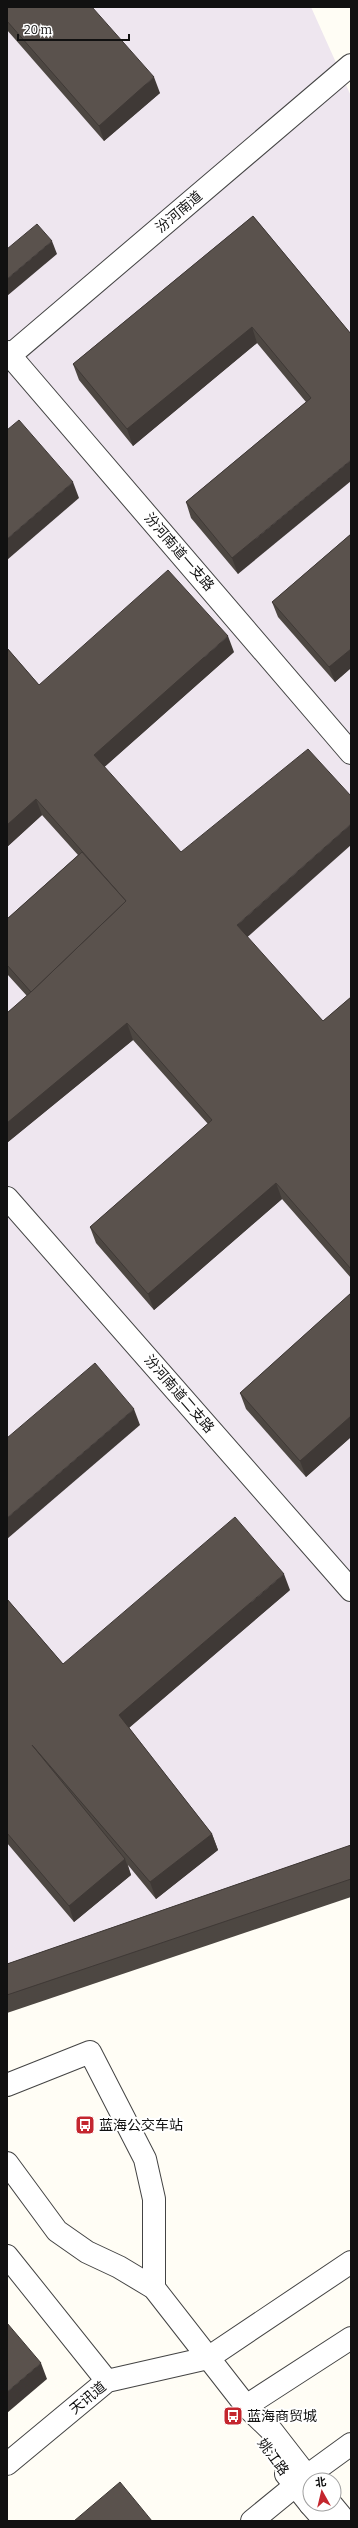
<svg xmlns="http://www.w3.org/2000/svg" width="358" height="2528" viewBox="0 0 358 2528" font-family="Bitter,'Noto Sans SC',serif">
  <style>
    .industrial { fill: #eee6ef }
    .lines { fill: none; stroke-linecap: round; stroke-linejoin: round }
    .minor-casing { stroke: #444; stroke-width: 24 }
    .minor { stroke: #fff; stroke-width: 22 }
    .wall { fill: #4d4742 }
    .shaded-wall { fill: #3f3936 }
    .building { fill: #5a524d; stroke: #3f3936 }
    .labels { text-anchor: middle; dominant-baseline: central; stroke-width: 4; stroke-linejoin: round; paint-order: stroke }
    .street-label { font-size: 14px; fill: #111; stroke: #fff }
    .poi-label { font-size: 14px; fill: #111; stroke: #fff; text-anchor: start }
  </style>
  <rect width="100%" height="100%" fill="#fffdf5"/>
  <path class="industrial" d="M7,7H311L351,96V1857L7,1966Z"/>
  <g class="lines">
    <defs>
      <g id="minor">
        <path d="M7,352L351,753"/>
        <path d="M7,358L351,65"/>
        <path d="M7,1198L351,1590"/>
        <path d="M7,2085L90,2052L145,2159L154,2199V2288"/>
        <path d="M7,2163L57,2231L87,2252L119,2267L154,2288L246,2406L272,2431L310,2480"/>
        <path d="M7,2256L107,2381"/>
        <path d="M246,2406L351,2338"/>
        <path d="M7,2464L107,2381L208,2358L351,2262"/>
        <path d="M286,2474L310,2504"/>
        <path d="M310,2504L325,2521"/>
        <path d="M331,2504L345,2521"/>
        <path d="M252,2521L307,2476L351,2444"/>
      </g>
    </defs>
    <use href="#minor" class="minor-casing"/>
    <use href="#minor" class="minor"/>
  </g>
  <g class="wall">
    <path d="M7,7L160,93L104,141L7,30Z"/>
    <path d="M253,216L351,334L238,574L191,518L186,502L306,402L257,343L133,446L79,380L73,364Z"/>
    <path d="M351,534V668L335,682L278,617L272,602Z"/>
    <path d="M7,648L39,685L234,652L104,767L247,937L323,1021L351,997V1278L282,1199L154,1310L96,1243L90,1227L208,1124L133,1040L8,1142L7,1141V1013L27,996L7,974V919L78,855L42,815L7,847Z"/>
    <path d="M351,1293V1437L306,1477L246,1409L240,1393Z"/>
    <path d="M290,1590L129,1728L212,1834L218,1850L156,1899L128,1865L131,1875L74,1922L7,1843V1599L63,1664Z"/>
    <path d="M351,1845V1897L7,2013V1964Z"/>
  </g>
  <g class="shaded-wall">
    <path d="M154,77L160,93L104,141L99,126Z"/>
    <path d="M52,241L57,254L7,296V279Z"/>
    <path d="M252,327L257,343L133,446L127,429Z"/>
    <path d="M351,460V481L238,574L232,558Z"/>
    <path d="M73,482L79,498L7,560V539Z"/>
    <path d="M228,636L234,652L100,771L94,755Z"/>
    <path d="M351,649V668L335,682L329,667Z"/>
    <path d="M36,799L42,815L7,847V825Z"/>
    <path d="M351,824V845L243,941L237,925Z"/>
    <path d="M127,1023L133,1040L8,1142L7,1139V1123Z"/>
    <path d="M276,1183L282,1199L154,1310L148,1294Z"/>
    <path d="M134,1409L140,1425L7,1539V1518Z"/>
    <path d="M351,1416V1437L306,1477L300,1461Z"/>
    <path d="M284,1574L290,1590L125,1731L119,1715Z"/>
    <path d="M212,1834L218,1850L156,1899L150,1882Z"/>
    <path d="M125,1859L131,1875L74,1922L69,1906Z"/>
    <path d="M41,2363L47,2379L7,2413V2392Z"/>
  </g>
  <g class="building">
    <path d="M7,7H92L154,77L99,126L7,21Z"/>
    <path d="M253,216L351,334V460L232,558L186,502L311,398L252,327L127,429L73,364Z"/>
    <path d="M37,224L52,241L7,279V249Z"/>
    <path d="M19,420L73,482L7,539V430Z"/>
    <path d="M351,534V649L329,667L272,602Z"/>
    <path d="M168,570L228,636L94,755L181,852L308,749L351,796V824L237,925L323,1021L351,997V1269L276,1183L148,1294L90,1227L212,1120L127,1023L7,1123V1013L32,991L126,901L36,799L7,825V648L39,685Z"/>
    <path d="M82,852L126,901L31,992L7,965V919Z"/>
    <path d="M351,1293V1416L300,1461L240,1393Z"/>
    <path d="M95,1363L134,1409L7,1518V1438Z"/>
    <path d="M235,1517L284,1574L119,1715L212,1834L150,1882L32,1745L125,1859L69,1906L7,1833V1599L63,1664Z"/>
    <path d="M351,1845V1879L7,1995V1964Z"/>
    <path d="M7,2323L41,2363L7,2392Z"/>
    <path d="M120,2482L152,2521H74Z"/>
  </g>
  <defs>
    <symbol id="bus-square" viewBox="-11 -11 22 22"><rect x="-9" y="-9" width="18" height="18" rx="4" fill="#c4262e" stroke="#fff"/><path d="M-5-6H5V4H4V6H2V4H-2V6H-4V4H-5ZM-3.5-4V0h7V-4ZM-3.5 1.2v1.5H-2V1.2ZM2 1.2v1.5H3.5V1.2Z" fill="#fff"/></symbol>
  </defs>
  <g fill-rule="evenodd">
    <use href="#bus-square" x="74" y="2114" width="22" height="22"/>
    <use href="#bus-square" x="222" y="2405" width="22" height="22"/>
  </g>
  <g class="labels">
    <g class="street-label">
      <text transform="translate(179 212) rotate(-40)">汾河南道</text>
      <text transform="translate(179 552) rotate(49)">汾河南道一支路</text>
      <text transform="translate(179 1394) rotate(49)">汾河南道二支路</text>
      <text transform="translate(88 2398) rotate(-39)">天讯道</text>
      <text transform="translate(273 2457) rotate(54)">姚江路</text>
    </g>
    <g class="poi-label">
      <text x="99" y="2125">蓝海公交车站</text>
      <text x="247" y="2416">蓝海商贸城</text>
    </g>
  </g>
  <rect width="358" height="2528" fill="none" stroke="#111111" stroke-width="16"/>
  <g transform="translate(322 2492) rotate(352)"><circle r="19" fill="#ffffff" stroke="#a0a0a0"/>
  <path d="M0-3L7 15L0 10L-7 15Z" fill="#c4262e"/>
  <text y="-6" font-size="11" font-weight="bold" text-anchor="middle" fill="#111111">北</text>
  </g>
  <path d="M18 34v6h111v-6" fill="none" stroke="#111111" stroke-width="2"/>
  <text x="24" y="34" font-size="12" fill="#111111" stroke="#ffffff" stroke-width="3" paint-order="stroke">20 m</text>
</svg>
